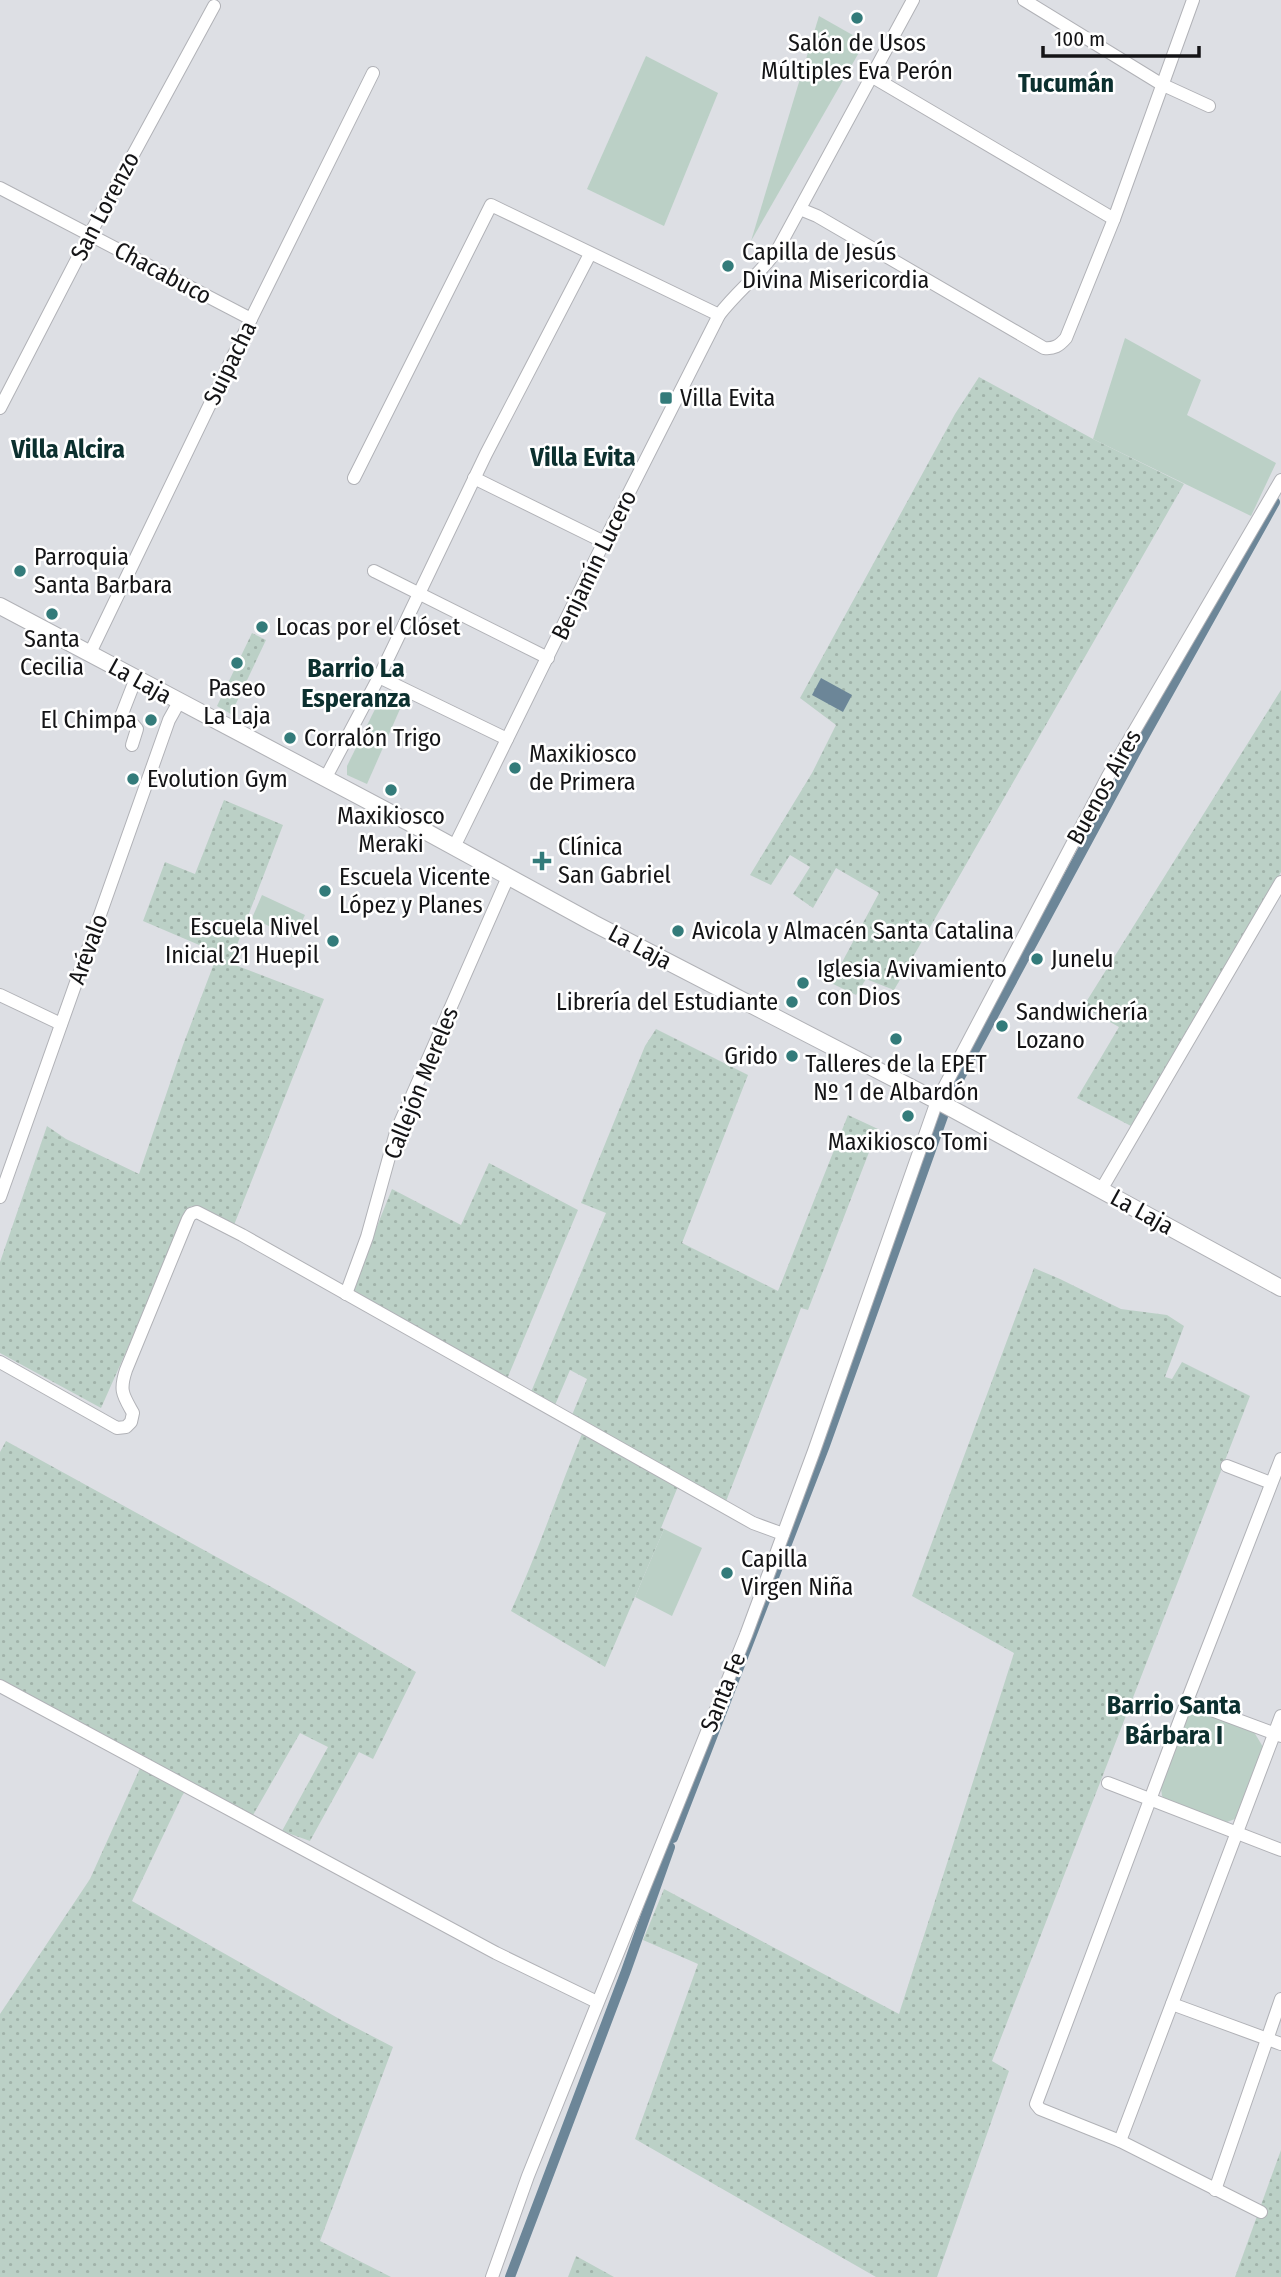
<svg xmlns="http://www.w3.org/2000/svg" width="1281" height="2277" viewBox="0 0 1281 2277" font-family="'Fira Sans Condensed',sans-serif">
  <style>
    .grass { fill: url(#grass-dots) }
    .park { fill: #bbd0c6 }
    .water { fill: #6c8698 }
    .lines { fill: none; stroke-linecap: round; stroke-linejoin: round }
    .canal { stroke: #6c8698; stroke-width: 10 }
    .minor-casing { stroke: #b1b2b7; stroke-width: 14 }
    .secondary-casing { stroke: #b1b2b7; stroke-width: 18 }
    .minor { stroke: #fff; stroke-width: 12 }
    .secondary { stroke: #fff; stroke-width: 16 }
    .poi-dot { fill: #337b7a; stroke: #fff; stroke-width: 2.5 }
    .labels { text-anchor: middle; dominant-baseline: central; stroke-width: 5; stroke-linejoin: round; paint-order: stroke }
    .poi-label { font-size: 24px; fill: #141416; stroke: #fff; text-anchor: start }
    .street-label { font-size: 24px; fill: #141416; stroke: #fff }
    .neighbourhood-label { font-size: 26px; font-weight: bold; fill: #0c302f; stroke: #fff }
  </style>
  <defs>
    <pattern id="grass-dots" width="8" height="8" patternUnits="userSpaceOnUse" patternTransform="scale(1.75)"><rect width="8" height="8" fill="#bbd0c6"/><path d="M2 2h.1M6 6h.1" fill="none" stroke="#a0b2a9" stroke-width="1.8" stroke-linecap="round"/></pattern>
  </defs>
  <rect width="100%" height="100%" fill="#dddfe4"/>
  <g class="grass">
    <path d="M979,377L1093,439L1184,484L894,990L866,979L856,995L831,983L879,893L836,868L813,908L793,894L810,867L790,855L771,885L750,875L812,773L836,725L800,698L955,414Z"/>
    <path d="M252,633L266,640L231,714L217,706Z"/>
    <path d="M1281,690V872L1131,1126L1077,1098L1119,1027L1083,1007Z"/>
    <path d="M224,800L283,825L230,963L324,999L234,1225L201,1208L191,1206L101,1408L0,1353V1262L47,1126L66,1139L139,1174L183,1045L218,953L143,921L165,862L195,874Z"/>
    <path d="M656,1029L748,1075L682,1243L778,1291L848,1115L878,1129L808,1310L801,1308L725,1504L681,1479L661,1528L664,1529L605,1667L511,1611C539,1550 560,1486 586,1424L572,1415L587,1379L570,1370L555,1405L531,1392L606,1213L581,1203L645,1046Z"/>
    <path d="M489,1163L578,1210L507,1379L350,1293L392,1189L461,1225Z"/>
    <path d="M1034,1268L1060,1279L1121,1309L1167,1315L1184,1326L1165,1377L1172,1379L1182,1362L1250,1396L992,2061L1009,2071L937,2277H876L635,2139L698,1964L643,1940L664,1889L899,2014L1014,1653L912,1596Z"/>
    <path d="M6,1441L293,1599L416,1672L373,1759L359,1752L310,1841L282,1831L328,1747L300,1733L253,1815L191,1782L182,1796L132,1901L343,2021L393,2047L320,2241L391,2277H0V2014L90,1879L145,1757L0,1680V1452Z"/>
    <path d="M1281,2150V2277H1235Z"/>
    <path d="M576,2256L614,2277H568Z"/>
  </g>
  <g class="park">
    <path d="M819,16L865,42L751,241Z"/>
    <path d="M646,56L718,93L664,226L587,189Z"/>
    <path d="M1125,338L1201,380L1187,415L1276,463L1251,516L1093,439Z"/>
    <path d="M382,695H391L404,700L367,784L347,775V766Z"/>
    <path d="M262,895L305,915L294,938L252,918Z"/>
    <path d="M664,1529L702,1548L672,1616L635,1597Z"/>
    <path d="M1198,1712L1254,1732L1263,1747L1239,1813L1235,1819L1227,1822L1171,1804L1162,1796L1161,1788L1185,1722L1189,1716Z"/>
  </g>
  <path class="water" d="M821,678L852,695L843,712L812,695Z"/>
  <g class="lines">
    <g class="canal">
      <path d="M673,1838L824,1448L951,1094L1141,742L1275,502"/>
      <path d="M510,2277L626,1971L670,1847"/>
    </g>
    <defs>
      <g id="minor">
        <path d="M1024,0L1161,84L1209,106"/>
        <path d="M871,76L1114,219"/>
        <path d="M0,188L251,319"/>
        <path d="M800,209L817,216L1044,348C1054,349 1059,346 1066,338L1114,219L1193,0"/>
        <path d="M0,408L90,234L214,6"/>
        <path d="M354,478L491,205L719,315"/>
        <path d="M474,478L604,542"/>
        <path d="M374,571L548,658"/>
        <path d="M90,653L251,319L373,73"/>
        <path d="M379,677L507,739"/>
        <path d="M132,745L137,729L132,723L120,719L136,678"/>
        <path d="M325,779L379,677L486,454L590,254"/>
        <path d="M454,847L604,542L719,315C737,291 763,272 779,247L913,0"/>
        <path d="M0,995L61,1024"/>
        <path d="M1101,1190L1281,882"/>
        <path d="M0,1197L169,720L179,702"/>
        <path d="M346,1294L367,1237L396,1132L508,877"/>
        <path d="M0,1362L117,1428L126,1427L131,1422L133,1413C123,1395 119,1391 126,1370L188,1219L191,1214L197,1212L242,1235L753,1523L783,1534"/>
        <path d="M1227,1466L1271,1483"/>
        <path d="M0,1686L496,1953L597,2002"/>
        <path d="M1187,1701L1281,1736"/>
        <path d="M1108,1783L1281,1850"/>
        <path d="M1172,2004L1281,2044"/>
        <path d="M1120,2141L1281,1716"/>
        <path d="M1215,2190L1281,1999"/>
        <path d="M1261,2212L1120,2141L1040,2109L1036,2104L1187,1701L1281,1459"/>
        <path d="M492,2277L528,2176L746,1635L814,1451L937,1101L1108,776L1281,480"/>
      </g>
      <path id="secondary" d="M0,606L423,830L593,923L945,1105L1281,1288"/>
    </defs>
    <use href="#minor" class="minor-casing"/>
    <use href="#secondary" class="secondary-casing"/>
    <use href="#minor" class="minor"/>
    <use href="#secondary" class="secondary"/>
  </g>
  <g class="poi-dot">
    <circle cx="857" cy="18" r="7"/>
    <circle cx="728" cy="266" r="7"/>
    <rect x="659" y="391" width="14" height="14" rx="3.5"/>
    <circle cx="20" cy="571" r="7"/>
    <circle cx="52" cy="614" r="7"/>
    <circle cx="262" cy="627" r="7"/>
    <circle cx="237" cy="663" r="7"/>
    <circle cx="151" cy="720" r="7"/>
    <circle cx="290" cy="738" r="7"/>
    <circle cx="515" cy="768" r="7"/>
    <circle cx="133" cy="779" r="7"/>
    <circle cx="391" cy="790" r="7"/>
    <path d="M538.5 850.5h7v7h7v7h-7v7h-7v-7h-7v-7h7z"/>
    <circle cx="325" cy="891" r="7"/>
    <circle cx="678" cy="931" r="7"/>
    <circle cx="333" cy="941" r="7"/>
    <circle cx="1037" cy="959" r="7"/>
    <circle cx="803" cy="983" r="7"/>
    <circle cx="792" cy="1002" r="7"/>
    <circle cx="1002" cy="1026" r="7"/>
    <circle cx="896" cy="1039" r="7"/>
    <circle cx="792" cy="1056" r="7"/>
    <circle cx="908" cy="1116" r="7"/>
    <circle cx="727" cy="1573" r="7"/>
  </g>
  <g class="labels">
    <g class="poi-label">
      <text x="857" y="43" text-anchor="middle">Salón de Usos<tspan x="857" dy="28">Múltiples Eva Perón</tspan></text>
      <text x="742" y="252">Capilla de Jesús<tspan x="742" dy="28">Divina Misericordia</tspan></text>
      <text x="680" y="398">Villa Evita</text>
      <text x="34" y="557">Parroquia<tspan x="34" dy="28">Santa Barbara</tspan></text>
      <text x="276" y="627">Locas por el Clóset</text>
      <text x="52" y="639" text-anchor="middle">Santa<tspan x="52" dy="28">Cecilia</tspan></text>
      <text x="237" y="688" text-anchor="middle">Paseo<tspan x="237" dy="28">La Laja</tspan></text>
      <text x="137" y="720" text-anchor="end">El Chimpa</text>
      <text x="304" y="738">Corralón Trigo</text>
      <text x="529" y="754">Maxikiosco<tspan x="529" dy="28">de Primera</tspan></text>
      <text x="147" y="779">Evolution Gym</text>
      <text x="391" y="816" text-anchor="middle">Maxikiosco<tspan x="391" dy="28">Meraki</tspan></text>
      <text x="558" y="847">Clínica<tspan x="558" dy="28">San Gabriel</tspan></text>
      <text x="339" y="877">Escuela Vicente<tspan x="339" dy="28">López y Planes</tspan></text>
      <text x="319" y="927" text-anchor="end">Escuela Nivel<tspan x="319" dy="28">Inicial 21 Huepil</tspan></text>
      <text x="692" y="931">Avicola y Almacén Santa Catalina</text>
      <text x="1051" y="959">Junelu</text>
      <text x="817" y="969">Iglesia Avivamiento<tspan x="817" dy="28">con Dios</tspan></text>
      <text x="778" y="1002" text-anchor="end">Librería del Estudiante</text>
      <text x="1016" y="1012">Sandwichería<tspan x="1016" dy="28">Lozano</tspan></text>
      <text x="778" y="1056" text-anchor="end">Grido</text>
      <text x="896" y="1064" text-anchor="middle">Talleres de la EPET<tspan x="896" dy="28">Nº 1 de Albardón</tspan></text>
      <text x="908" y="1142" text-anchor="middle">Maxikiosco Tomi</text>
      <text x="741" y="1559">Capilla<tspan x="741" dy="28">Virgen Niña</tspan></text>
    </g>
    <g class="street-label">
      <text transform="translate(105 206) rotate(-62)">San Lorenzo</text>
      <text transform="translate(163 273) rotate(28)">Chacabuco</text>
      <text transform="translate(230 363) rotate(-64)">Suipacha</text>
      <text transform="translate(594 565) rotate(-64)">Benjamín Lucero</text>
      <text transform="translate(140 681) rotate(29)">La Laja</text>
      <text transform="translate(1104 787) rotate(-61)">Buenos Aires</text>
      <text transform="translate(640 947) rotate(28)">La Laja</text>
      <text transform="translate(88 949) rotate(-70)">Arévalo</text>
      <text transform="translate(421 1083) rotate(-68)">Callejón Mereles</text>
      <text transform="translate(1142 1212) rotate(29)">La Laja</text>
      <text transform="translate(723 1692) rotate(-68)">Santa Fe</text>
    </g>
    <g class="neighbourhood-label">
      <text x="1066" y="83">Tucumán</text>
      <text x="68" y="449">Villa Alcira</text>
      <text x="583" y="457">Villa Evita</text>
      <text x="356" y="668">Barrio La<tspan x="356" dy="30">Esperanza</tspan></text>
      <text x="1174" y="1705">Barrio Santa<tspan x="1174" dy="30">Bárbara I</tspan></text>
    </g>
  </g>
  <path d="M1043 46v10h156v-10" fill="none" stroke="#141416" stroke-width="3.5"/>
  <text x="1054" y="46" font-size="21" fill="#141416" stroke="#ffffff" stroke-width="5" paint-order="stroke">100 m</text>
</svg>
